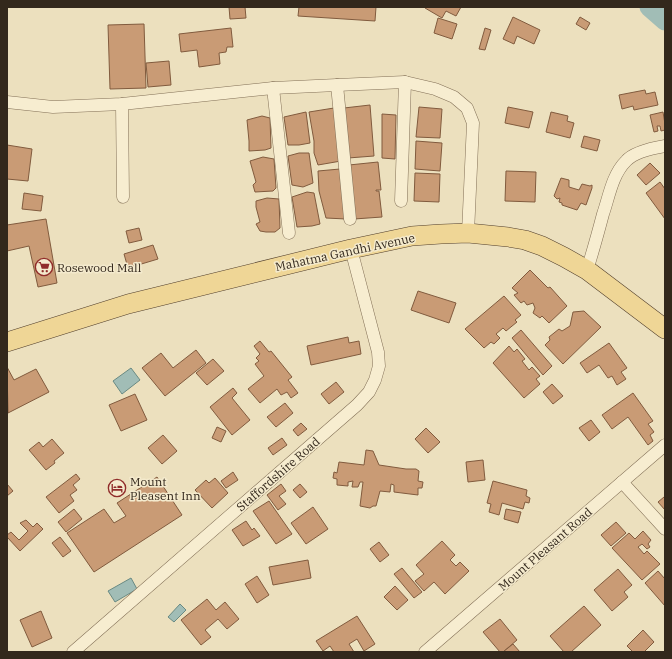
<svg xmlns="http://www.w3.org/2000/svg" width="672" height="659" viewBox="0 0 672 659" font-family="'IBM Plex Serif',serif">
  <style>
    .water { fill: #a1bdb6; stroke: #698a83 }
    .lines { fill: none; stroke-linecap: round; stroke-linejoin: round }
    .river { stroke: #a1bdb6; stroke-width: 19 }
    .building { fill: #c99b75; stroke: #815b3e }
    .minor-casing { stroke: #837057; stroke-width: 13 }
    .primary-casing { stroke: #513e2c; stroke-width: 20 }
    .minor { stroke: #f7edd0; stroke-width: 12 }
    .primary { stroke: #efd696; stroke-width: 19 }
    .labels { text-anchor: middle; dominant-baseline: central; stroke-width: 3; stroke-linejoin: round; paint-order: stroke }
    .street-label { font-size: 12px; fill: #33281c; stroke: #f4eacd }
    .poi-label { font-size: 12px; fill: #33281c; stroke: #f4eacd; text-anchor: start }
  </style>
  <rect width="100%" height="100%" fill="#ece0be"/>
  <g class="water">
    <path d="M131,368L140,380L122,394L113,381Z"/>
    <path d="M131,578L137,589L115,602L108,591Z"/>
    <path d="M180,604L186,610L174,622L168,617Z"/>
  </g>
  <g class="lines">
    <path class="river" d="M649,7L665,21"/>
  </g>
  <g class="building">
    <path d="M229,7H245L246,18L230,19Z"/>
    <path d="M299,7H376L375,21L298,16Z"/>
    <path d="M425,7H461L456,16L446,11L442,18L425,8Z"/>
    <path d="M513,17L540,30L534,44L517,36L514,44L503,39Z"/>
    <path d="M580,17L590,23L586,30L576,24Z"/>
    <path d="M438,18L457,24L452,39L434,33Z"/>
    <path d="M144,24L146,88L110,89L108,25Z"/>
    <path d="M231,28L233,47H227L226,52L219,53L220,64L199,67L197,50L181,52L179,34Z"/>
    <path d="M485,28L491,30L485,50L479,49Z"/>
    <path d="M169,61L171,85L148,87L146,63Z"/>
    <path d="M645,90L646,94L655,92L658,105L634,110L633,106L622,109L619,95Z"/>
    <path d="M370,105L374,156L348,158L344,108Z"/>
    <path d="M419,107L442,109L440,138L416,137Z"/>
    <path d="M508,107L533,112L529,128L505,123Z"/>
    <path d="M334,108L341,161L318,165L314,153V141L309,112Z"/>
    <path d="M306,112L310,143L299,145H288L284,117Z"/>
    <path d="M551,112L568,116L567,121L574,123L570,138L546,132Z"/>
    <path d="M663,112L665,124V130L661,131L660,126H657L658,131L654,132L650,115Z"/>
    <path d="M382,114L396,115L395,159L382,158Z"/>
    <path d="M262,116L270,118L271,148L265,150L249,151V141L247,120Z"/>
    <path d="M584,136L600,140L597,151L581,147Z"/>
    <path d="M416,141L442,143L440,171L415,169Z"/>
    <path d="M7,145L32,149L28,181L7,179Z"/>
    <path d="M299,153H309L313,183L303,187L292,185L288,156Z"/>
    <path d="M263,157L274,159L276,188L273,191L255,192L253,185L256,182L250,161Z"/>
    <path d="M378,162L381,190H376V191H379L382,217L354,219L349,165Z"/>
    <path d="M650,163L660,173L646,185L637,175Z"/>
    <path d="M340,169L346,219L326,218L319,191L318,171Z"/>
    <path d="M506,171L536,172L535,202L505,201Z"/>
    <path d="M415,173L440,174L439,202L414,201Z"/>
    <path d="M561,178L569,180V187L579,190L582,184L590,186L592,185V188L586,205L581,203L577,210L562,205V203L559,202L560,198L557,199L554,196Z"/>
    <path d="M660,182L665,189V219L646,193Z"/>
    <path d="M307,192L314,193L320,224L312,226L297,227L292,197Z"/>
    <path d="M24,193L43,196L41,211L22,209Z"/>
    <path d="M267,198L279,199L280,228L275,232H266L260,231L256,224L260,222L256,207V201Z"/>
    <path d="M46,219L57,283L38,287L29,246L7,251V225Z"/>
    <path d="M139,228L142,240L129,243L126,231Z"/>
    <path d="M153,245L158,259L128,268L124,254Z"/>
    <path d="M530,270L548,288L550,287L567,306L549,323L542,316L540,318L533,313L535,308L533,303L527,305L524,301L521,303L514,295L518,293L512,288Z"/>
    <path d="M418,291L456,303L449,323L411,310Z"/>
    <path d="M504,296L521,315L515,320L517,322L506,331L503,328L496,334L500,338L494,344L491,342L484,348L465,329Z"/>
    <path d="M584,311L601,327L563,364L545,345L550,340L549,337L559,329L562,331L570,326L573,312Z"/>
    <path d="M521,330L552,366L543,375L512,338Z"/>
    <path d="M348,337L349,343L359,341L361,354L311,365L307,346Z"/>
    <path d="M260,341L269,352L271,351L292,377L288,380L298,393L291,398L287,392L281,395L277,389L260,403L248,389L264,376L255,364L259,361L256,358L260,354L254,346Z"/>
    <path d="M609,343L627,368L621,372L626,379L617,385L612,376L608,378L599,365L587,373L580,363Z"/>
    <path d="M509,346L514,352L517,349L525,359L522,361L529,370L532,367L540,376L536,379L540,384L524,398L493,363Z"/>
    <path d="M196,350L206,363L165,396L142,368L161,353L173,368Z"/>
    <path d="M213,359L224,371L207,385L196,373Z"/>
    <path d="M7,367L14,380L36,369L49,392L8,413Z"/>
    <path d="M336,382L344,392L329,404L321,394Z"/>
    <path d="M552,384L563,396L553,404L543,392Z"/>
    <path d="M233,388L237,393L232,398L250,420L232,435L210,407Z"/>
    <path d="M633,393L653,421L648,424L654,432L650,435L653,441L648,445L628,417L612,429L602,415Z"/>
    <path d="M135,394L147,420L121,431L109,405Z"/>
    <path d="M285,403L293,413L276,427L267,417Z"/>
    <path d="M591,420L600,432L589,441L579,428Z"/>
    <path d="M301,423L307,429L298,436L293,430Z"/>
    <path d="M217,427L226,431L221,442L212,438Z"/>
    <path d="M426,428L440,442L428,453L415,439Z"/>
    <path d="M163,435L177,451L162,464L148,448Z"/>
    <path d="M282,438L287,445L273,455L268,448Z"/>
    <path d="M52,439L64,453L54,461L55,463L46,470L29,450L39,442L43,447Z"/>
    <path d="M366,450L373,451L379,465L406,469H416L419,471L418,481L423,482L422,488H418V495L394,492V485L391,484L390,492L380,491L376,506H373L370,508L360,506L363,482H360L358,487H352L353,481L348,482V486L337,485V479L333,478L334,472L337,473L339,462L364,465Z"/>
    <path d="M483,460L485,480L468,482L466,462Z"/>
    <path d="M233,472L238,480L226,488L221,481Z"/>
    <path d="M76,474L80,479L73,485L77,490L70,495L74,501L59,513L46,497Z"/>
    <path d="M157,477L182,515L94,572L67,533L104,509L114,523L126,516L117,503Z"/>
    <path d="M215,478L228,493L212,508L195,490L206,480L209,483Z"/>
    <path d="M493,481L527,490L526,496L530,498L529,503L525,502L523,509L502,503L499,515L489,512L491,504L487,503Z"/>
    <path d="M7,484L13,491L7,496Z"/>
    <path d="M281,484L286,491L279,496L286,504L278,510L267,495Z"/>
    <path d="M300,484L307,492L300,498L293,490Z"/>
    <path d="M664,497L665,499V510L658,502Z"/>
    <path d="M269,501L292,534L276,544L253,511Z"/>
    <path d="M313,507L328,529L306,544L291,523Z"/>
    <path d="M74,509L82,519L66,532L58,522Z"/>
    <path d="M506,509L521,512L518,523L504,519Z"/>
    <path d="M26,520L33,527L37,523L43,529L20,551L7,537V535L11,532L19,540L28,531L20,523Z"/>
    <path d="M246,521L252,530L254,528L260,536L243,546L232,530Z"/>
    <path d="M616,522L626,533L611,546L601,535Z"/>
    <path d="M643,531L651,540L648,544L650,547L647,549L642,544L638,547L644,554L647,551L660,564L642,580L612,548L629,533L635,539Z"/>
    <path d="M60,537L71,551L63,557L52,543Z"/>
    <path d="M442,541L455,555L450,560L456,566L460,562L469,571L445,594L434,582L424,591L415,581L424,574L416,565Z"/>
    <path d="M379,542L389,555L380,562L370,549Z"/>
    <path d="M308,560L311,578L273,585L269,567Z"/>
    <path d="M402,568L422,592L414,598L394,574Z"/>
    <path d="M618,569L632,585L624,592L628,597L612,611L594,590Z"/>
    <path d="M658,571L665,579V606L645,583Z"/>
    <path d="M257,576L269,595L257,603L245,584Z"/>
    <path d="M395,586L408,600L397,610L384,597Z"/>
    <path d="M207,599L216,610L225,602L239,619L227,629L218,619L205,630L211,637L201,645L181,620Z"/>
    <path d="M584,606L601,625L571,652H564L550,636Z"/>
    <path d="M41,611L52,638L32,647L20,620Z"/>
    <path d="M357,616L375,644L364,651L357,639L349,644L354,652H334L330,646L323,651L316,641Z"/>
    <path d="M500,619L517,640L503,652H500L483,632Z"/>
    <path d="M643,630L654,642L644,652H633L627,646Z"/>
    <path d="M513,644L520,652H503Z"/>
  </g>
  <g class="lines">
    <defs>
      <g id="minor">
        <path d="M337,85L350,219"/>
        <path d="M273,88L289,233"/>
        <path d="M7,102L53,107L122,104L273,88L337,85L405,82L435,89L454,97L467,108L473,123L468,233"/>
        <path d="M122,104L123,197"/>
        <path d="M401,201L405,82"/>
        <path d="M587,270C593,251 598,233 603,214C609,197 612,175 626,161C634,152 653,148 665,146"/>
        <path d="M622,482L665,529"/>
        <path d="M73,652L357,405L369,392L375,380L379,366L378,352L351,249"/>
        <path d="M425,652L665,445"/>
      </g>
      <path id="primary" d="M7,342L128,304L351,249L412,236L441,234L468,233L508,237L525,240L542,246L564,257L587,270L665,329"/>
    </defs>
    <use href="#minor" class="minor-casing"/>
    <use href="#primary" class="primary-casing"/>
    <use href="#minor" class="minor"/>
    <use href="#primary" class="primary"/>
  </g>
  <defs>
    <symbol id="supermarket-ring" viewBox="-11 -11 22 22"><circle r="9.5" fill="#f4eacd" stroke="#902c2a" stroke-width="1.5"/><path d="M-6-5.5h2.5l.6 2H6L4.5 2H-2.5L-4.4-4H-6ZM-1.5 3.2a1.3 1.3 0 1 0 .1 0ZM3 3.2a1.3 1.3 0 1 0 .1 0Z" fill="#902c2a"/></symbol>
    <symbol id="hotel-ring" viewBox="-11 -11 22 22"><circle r="9.5" fill="#f4eacd" stroke="#902c2a" stroke-width="1.5"/><path d="M-6-4.5h1.5V1H6V5H4.5V3h-9V5H-6ZM-4 0a1.8 1.8 0 1 1 3.6 0ZM.5 0V-2.5h3Q6-2.5 6 0Z" fill="#902c2a"/></symbol>
  </defs>
  <g fill-rule="evenodd">
    <use href="#supermarket-ring" x="34" y="257" width="20" height="20"/>
    <use href="#hotel-ring" x="107" y="478" width="20" height="20"/>
  </g>
  <g class="labels">
    <g class="street-label">
      <text transform="translate(345 252) rotate(-12)">Mahatma Gandhi Avenue</text>
      <text transform="translate(278 474) rotate(-41)">Staffordshire Road</text>
      <text transform="translate(545 549) rotate(-41)">Mount Pleasant Road</text>
    </g>
    <g class="poi-label">
      <text x="57" y="267">Rosewood Mall</text>
      <text x="130" y="481">Mount<tspan x="130" dy="14">Pleasent Inn</tspan></text>
    </g>
  </g>
  <rect width="672" height="659" fill="none" stroke="#33281c" stroke-width="16"/>
</svg>
